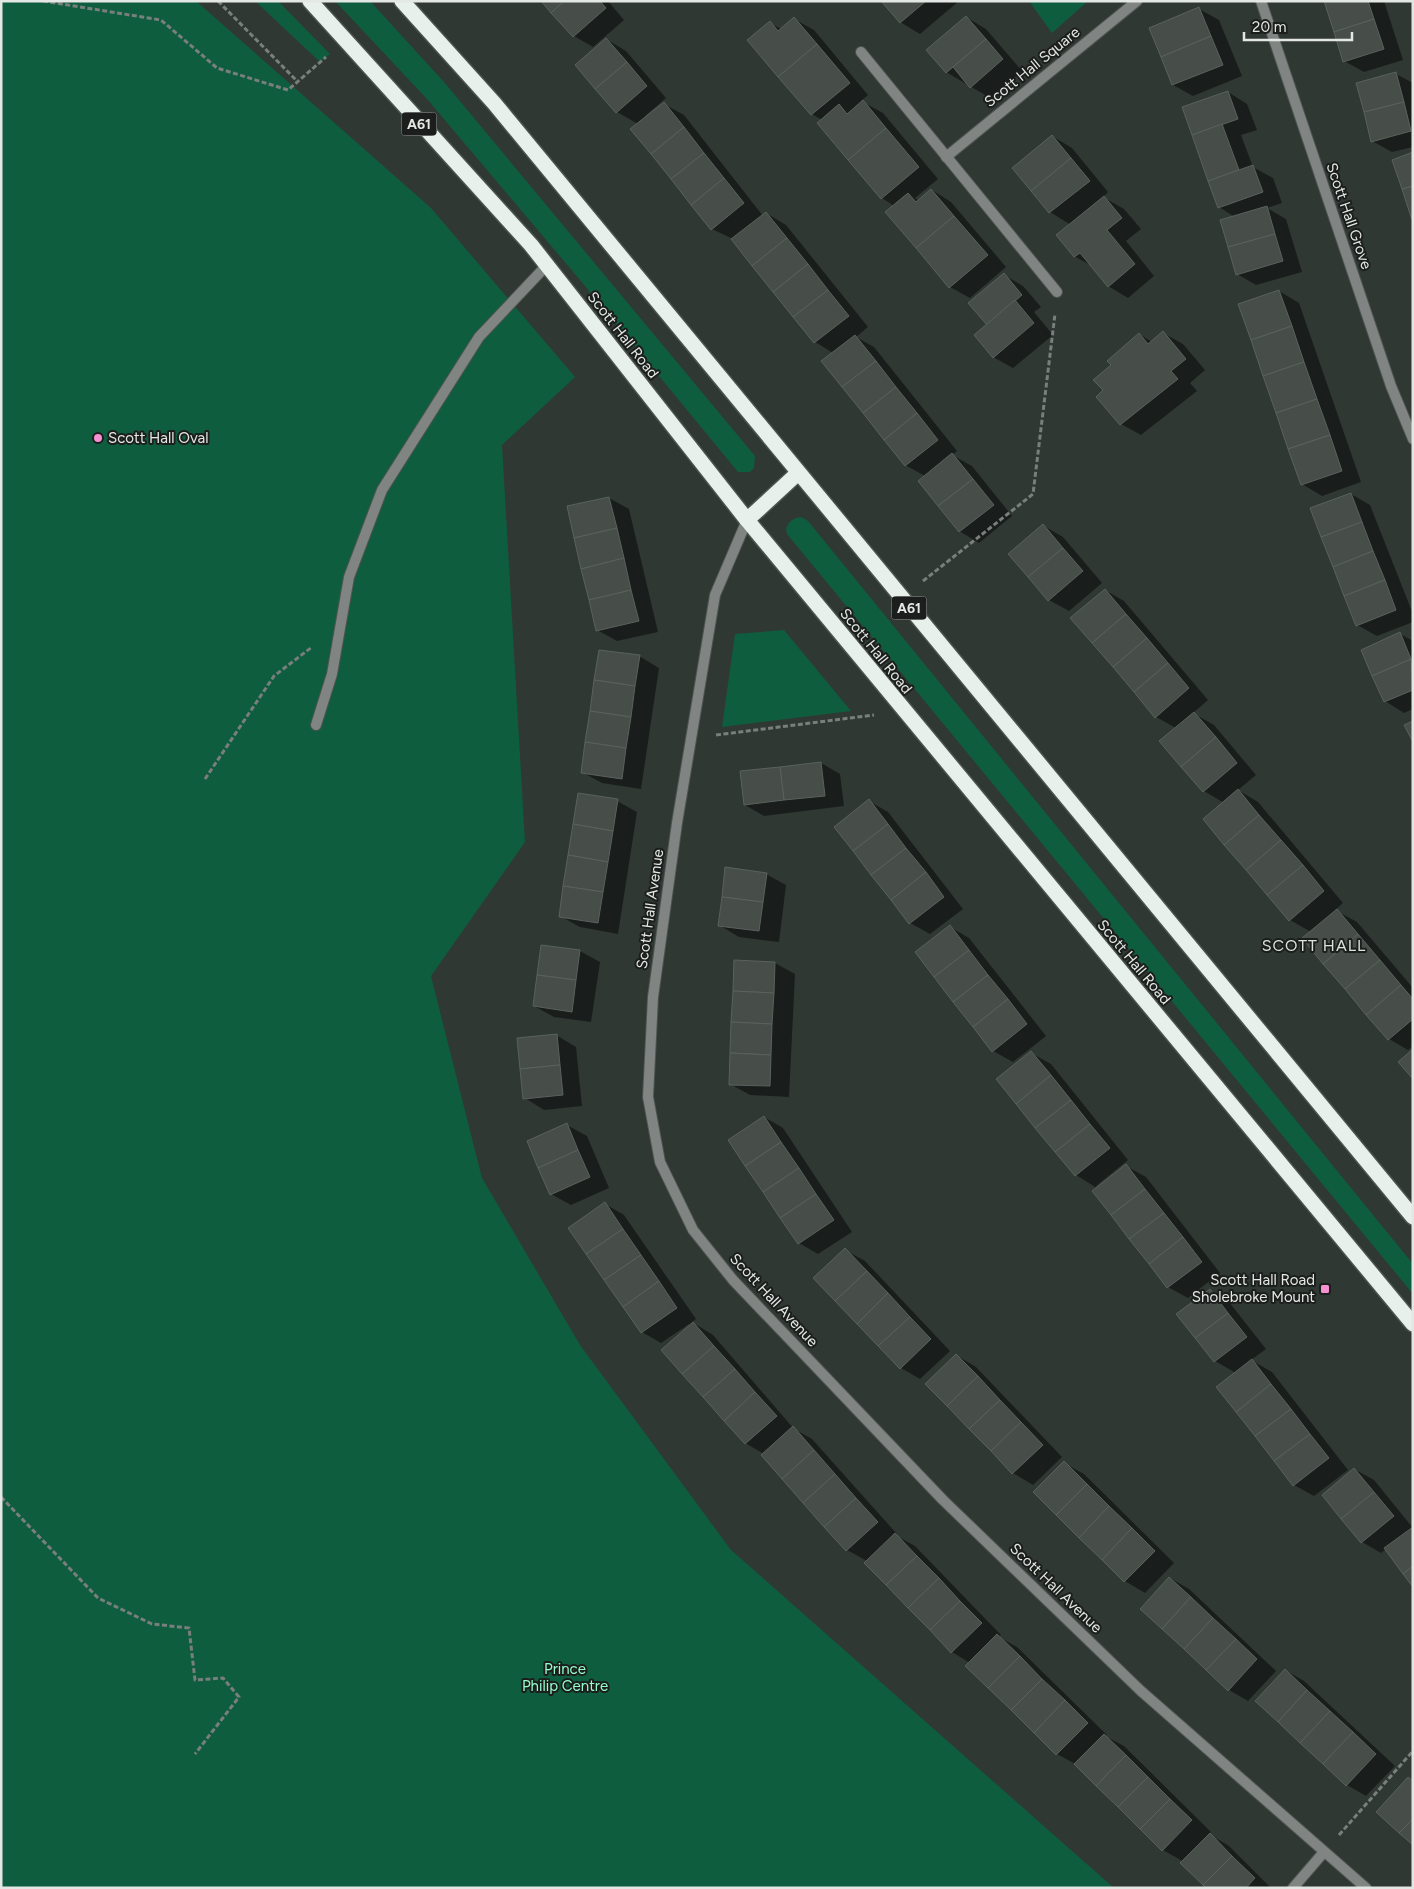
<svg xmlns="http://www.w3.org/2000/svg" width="1414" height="1889" viewBox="0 0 1414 1889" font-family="Figtree,sans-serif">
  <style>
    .green { fill: #0f5d3f }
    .shadow { fill: #0007 }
    .building { fill: #474e4a; stroke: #5a625e }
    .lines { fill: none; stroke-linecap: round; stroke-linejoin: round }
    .lane-casing { stroke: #4d5450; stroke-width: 12 }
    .street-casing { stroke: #4d5450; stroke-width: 12 }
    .highway-casing { stroke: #4d5450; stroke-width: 18 }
    .path { stroke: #787f7c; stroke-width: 3; stroke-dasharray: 5 2.5; stroke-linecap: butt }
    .lane { stroke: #808482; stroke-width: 10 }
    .street { stroke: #808482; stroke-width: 10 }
    .highway { stroke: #e7f0eb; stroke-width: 15 }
    .poi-dot { fill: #f591d2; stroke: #1b1e1c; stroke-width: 2 }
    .labels { text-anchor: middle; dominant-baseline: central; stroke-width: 4; stroke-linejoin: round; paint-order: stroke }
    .shield { fill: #1b1e1c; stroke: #a7aba9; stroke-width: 1 }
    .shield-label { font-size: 14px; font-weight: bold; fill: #e3e8e5 }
    .street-label { font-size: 15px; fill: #e3e8e5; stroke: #1b1e1c }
    .poi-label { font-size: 15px; fill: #e3e8e5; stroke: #1b1e1c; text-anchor: start }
    .park-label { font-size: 15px; fill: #94fdca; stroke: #1b1e1c }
    .neighbourhood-label { font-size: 16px; letter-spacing: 1px; fill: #d9e2dd; stroke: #1b1e1c }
  </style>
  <rect width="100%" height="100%" fill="#303834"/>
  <g class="green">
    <path d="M1,1H196L431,208L575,377L502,445L525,842L431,976L482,1178L580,1345L731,1550L1114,1888H1Z"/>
    <path d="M255,1H278L330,54L320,62Z"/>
    <path d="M335,1H370L444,82L755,456L754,468L750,472H738L580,280L427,99Z"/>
    <path d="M1029,1H1088L1052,33Z"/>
    <path d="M801,517L808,521L1413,1264V1294L787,534L786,529C789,521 793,518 801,517Z"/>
    <path d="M784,630L851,711L722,727L735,634Z"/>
  </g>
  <g class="shadow">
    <path d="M543,1H608L624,20L593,47L574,36Z"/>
    <path d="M883,1H959L920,34L900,22Z"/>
    <path d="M1326,1H1384L1403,60L1364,72L1344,61Z"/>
    <path d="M1199,9L1219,20L1242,76L1193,96L1173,85L1151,29Z"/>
    <path d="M966,17L986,29L1022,71L990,98L946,72Z"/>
    <path d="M794,19L814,30L868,95L861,101L883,113L938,179L915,198L919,201L932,190L951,202L1006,267L970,298L950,287L894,206L882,198L822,120L812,114L749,40L770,23L781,29Z"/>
    <path d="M606,39L626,51L666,98L645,116L646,118L664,104L684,115L763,216L766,213L786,225L868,327L856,337L874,347L957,451L952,455L972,466L1012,516L979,543L959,531L925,476L905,465L833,353L815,342L733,239L712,229L638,124L617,112Z"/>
    <path d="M1396,74L1413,83V147L1392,152L1372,141Z"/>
    <path d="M1228,92L1247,104L1257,130L1241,135L1253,167L1273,178L1282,203L1267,208L1286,219L1302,272L1256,285L1237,274L1235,217L1219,207L1184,108Z"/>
    <path d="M1052,136L1072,148L1108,192L1103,197L1124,209L1141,229L1126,241L1154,276L1128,298L1108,286L1092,266L1074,256L1071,225L1050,212L1014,168Z"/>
    <path d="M1004,275L1023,286L1041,307L1034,312L1053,335L1013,368L993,357L988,325Z"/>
    <path d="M1279,291L1299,303L1361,482L1322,496L1302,484Z"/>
    <path d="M1163,333L1183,344L1205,370L1190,383L1197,391L1141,435L1121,424L1104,391L1139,334L1152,342Z"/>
    <path d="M1351,494L1370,505L1413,614V622L1377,636L1357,625Z"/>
    <path d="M609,498L629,509L658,632L617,641L597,630Z"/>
    <path d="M1044,526L1063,537L1102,583L1069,611L1049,600Z"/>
    <path d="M1105,590L1124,601L1208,700L1193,713L1214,725L1256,775L1238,790L1258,802L1343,903L1335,910L1357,922L1413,988V1046L1408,1050L1389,1039L1311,932L1290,920L1224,803L1204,791L1176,728L1156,717Z"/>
    <path d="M1400,634L1413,641V709L1404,713L1385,701Z"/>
    <path d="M639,656L659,668L641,789L602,783L582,772Z"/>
    <path d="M821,763L840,774L844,806L764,816L745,805Z"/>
    <path d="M617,801L637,812L618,934L580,927L560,916Z"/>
    <path d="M869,801L888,812L963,909L930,934L910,923L835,827Z"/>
    <path d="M766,874L786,885L779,942L739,937L719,925Z"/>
    <path d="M950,927L969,938L1046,1036L1013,1062L993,1051Z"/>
    <path d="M542,946L580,951L600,962L591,1022L554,1017L534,1006Z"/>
    <path d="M735,961L775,963L795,974L789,1097L750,1095L730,1084Z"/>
    <path d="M556,1035L576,1047L582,1106L544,1110L525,1098Z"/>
    <path d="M1031,1053L1051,1064L1128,1160L1096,1186L1097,1188L1126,1166L1146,1177L1220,1273L1188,1298L1168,1287L1097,1188L1076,1175Z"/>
    <path d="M764,1117L783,1128L852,1232L818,1254L799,1243Z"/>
    <path d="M567,1125L587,1136L609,1188L571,1205L551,1194Z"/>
    <path d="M605,1204L624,1215L696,1319L692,1322L713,1335L794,1429L812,1439L897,1534L895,1535L915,1546L1001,1635L999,1637L1017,1647L1107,1735L1105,1736L1124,1746L1211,1832L1209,1834L1229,1846L1271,1888H1207L1184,1862L1163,1850L1077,1765L1057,1754L967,1666L970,1663L952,1652L866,1563L867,1561L847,1550L764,1454L745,1443L689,1324L661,1343L642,1332Z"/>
    <path d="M845,1250L865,1261L950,1351L920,1379L901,1368Z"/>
    <path d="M1210,1290L1229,1302L1266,1349L1251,1360L1272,1372L1348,1470L1314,1496L1294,1485L1218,1387L1236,1373L1215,1361Z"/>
    <path d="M956,1355L976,1367L1062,1457L1033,1485L1013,1473L927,1384Z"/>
    <path d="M1064,1463L1084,1474L1174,1563L1145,1593L1125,1581L1035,1492Z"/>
    <path d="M1354,1469L1374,1480L1413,1528L1381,1553L1362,1542Z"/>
    <path d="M1170,1578L1189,1589L1276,1671L1248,1701L1229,1690Z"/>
    <path d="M1285,1670L1304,1681L1395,1766L1366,1796L1347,1785Z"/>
  </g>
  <g class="building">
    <path d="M541,1H564L551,13Z"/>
    <path d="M564,1H600L606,8L573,37L551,13Z"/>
    <path d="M881,1H926L900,23Z"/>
    <path d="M1324,1H1368L1374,19L1334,32Z"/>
    <path d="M1199,7L1211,36L1161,57L1149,28Z"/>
    <path d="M966,16L986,39L946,73L926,50Z"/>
    <path d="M794,17L817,44L778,77L747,40L770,21L778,31Z"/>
    <path d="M1374,19L1384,49L1343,62L1334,32Z"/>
    <path d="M1211,36L1223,65L1172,85L1161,57Z"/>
    <path d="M606,38L627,62L595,89L575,65Z"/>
    <path d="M986,39L1003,59L970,88L953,67Z"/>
    <path d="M817,44L850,83L811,115L778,77Z"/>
    <path d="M627,62L647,86L616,113L595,89Z"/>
    <path d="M1396,72L1404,102L1364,112L1356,83Z"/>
    <path d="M1228,91L1238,119L1192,135L1182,107Z"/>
    <path d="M863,100L886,128L848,160L817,123L839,104L847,114Z"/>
    <path d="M664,102L684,127L651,154L630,129Z"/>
    <path d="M1404,102L1411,131L1371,142L1364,112Z"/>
    <path d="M1222,124L1239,170L1208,181L1192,135Z"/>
    <path d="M684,127L704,153L671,179L651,154Z"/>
    <path d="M886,128L919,167L881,199L848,160Z"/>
    <path d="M1052,135L1071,158L1031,191L1012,168Z"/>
    <path d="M1413,152V186L1402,189L1392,160Z"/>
    <path d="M704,153L724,178L691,205L671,179Z"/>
    <path d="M1071,158L1090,181L1049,213L1031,191Z"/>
    <path d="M1253,165L1263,192L1218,208L1208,181Z"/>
    <path d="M724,178L744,203L711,230L691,205Z"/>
    <path d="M1413,186V219L1412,220L1402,189Z"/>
    <path d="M931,189L954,216L916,248L885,212L908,193L916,202Z"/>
    <path d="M1104,196L1122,218L1107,230L1135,264L1108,287L1080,253L1074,257L1056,235Z"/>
    <path d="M1267,206L1275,234L1228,247L1220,220Z"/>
    <path d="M766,212L787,238L752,266L731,239Z"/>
    <path d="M954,216L988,255L949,288L916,248Z"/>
    <path d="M1275,234L1283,261L1236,275L1228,247Z"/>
    <path d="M787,238L808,264L773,292L752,266Z"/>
    <path d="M808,264L828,290L793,317L773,292Z"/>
    <path d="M1004,273L1022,295L987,325L968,303Z"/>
    <path d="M828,290L849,316L814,343L793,317Z"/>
    <path d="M1279,290L1292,326L1251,340L1238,304Z"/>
    <path d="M1015,300L1034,323L993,358L974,335Z"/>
    <path d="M1292,326L1304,362L1263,376L1251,340Z"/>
    <path d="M1163,331L1186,359L1171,371L1178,379L1120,425L1096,397L1103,390L1093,380L1111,365L1107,361L1139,333L1148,344Z"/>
    <path d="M855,335L876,361L842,387L821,361Z"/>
    <path d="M876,361L896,387L863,413L842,387Z"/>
    <path d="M1304,362L1317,399L1276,413L1263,376Z"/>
    <path d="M896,387L917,413L884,440L863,413Z"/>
    <path d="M1317,399L1330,435L1288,449L1276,413Z"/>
    <path d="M917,413L938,440L905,466L884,440Z"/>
    <path d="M1330,435L1342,471L1301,485L1288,449Z"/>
    <path d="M952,453L973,479L938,506L918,481Z"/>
    <path d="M973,479L994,505L959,532L938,506Z"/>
    <path d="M1351,493L1362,522L1321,537L1310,508Z"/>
    <path d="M609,497L617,528L574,538L567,506Z"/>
    <path d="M1362,522L1373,551L1333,567L1321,537Z"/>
    <path d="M1043,524L1063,548L1028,577L1008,554Z"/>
    <path d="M617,528L624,558L581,569L574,538Z"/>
    <path d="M1063,548L1083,571L1048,601L1028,577Z"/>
    <path d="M1373,551L1385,580L1344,596L1333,567Z"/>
    <path d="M624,558L631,590L589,600L581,569Z"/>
    <path d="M1385,580L1396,610L1356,626L1344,596Z"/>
    <path d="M1105,589L1126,614L1092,643L1070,618Z"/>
    <path d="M631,590L639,621L596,631L589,600Z"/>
    <path d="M1126,614L1147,638L1113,667L1092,643Z"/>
    <path d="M1400,632L1411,659L1372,676L1361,650Z"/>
    <path d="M1147,638L1168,663L1134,692L1113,667Z"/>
    <path d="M599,650L640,655L635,686L594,680Z"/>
    <path d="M1411,659L1413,690L1384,702L1372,676Z"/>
    <path d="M1168,663L1189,688L1155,718L1134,692Z"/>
    <path d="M594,680L635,686L631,717L590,711Z"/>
    <path d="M590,711L631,717L626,748L585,742Z"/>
    <path d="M1194,712L1216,737L1181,767L1159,741Z"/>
    <path d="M1413,721V742L1404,725Z"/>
    <path d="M1216,737L1237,763L1203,792L1181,767Z"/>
    <path d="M585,742L626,748L622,779L581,773Z"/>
    <path d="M821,762L825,796L784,800L780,767Z"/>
    <path d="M780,767L784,800L744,805L740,771Z"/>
    <path d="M1238,789L1259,815L1224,845L1203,819Z"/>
    <path d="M578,793L618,799L613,831L573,824Z"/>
    <path d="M869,799L888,824L853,851L834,827Z"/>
    <path d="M1259,815L1281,840L1246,870L1224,845Z"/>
    <path d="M573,824L613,831L608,862L568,855Z"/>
    <path d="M888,824L906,848L871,875L853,851Z"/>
    <path d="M1281,840L1303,865L1267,895L1246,870Z"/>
    <path d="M906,848L926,872L891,900L871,875Z"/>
    <path d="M568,855L608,862L603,892L563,886Z"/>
    <path d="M1303,865L1324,891L1289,921L1267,895Z"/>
    <path d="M725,867L767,873L763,902L722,897Z"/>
    <path d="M926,872L944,897L909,924L891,900Z"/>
    <path d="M563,886L603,892L598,923L559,917Z"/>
    <path d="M722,897L763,902L759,931L718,926Z"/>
    <path d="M1337,909L1358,934L1323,964L1302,938Z"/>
    <path d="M950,925L969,950L934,977L915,952Z"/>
    <path d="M1358,934L1380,960L1345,989L1323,964Z"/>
    <path d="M541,945L580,950L576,980L537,975Z"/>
    <path d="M969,950L988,975L953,1002L934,977Z"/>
    <path d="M734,960L775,962L774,993L733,991Z"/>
    <path d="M1380,960L1401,985L1366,1015L1345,989Z"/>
    <path d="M537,975L576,980L572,1012L533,1006Z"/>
    <path d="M988,975L1008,999L973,1027L953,1002Z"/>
    <path d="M1401,985L1413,999V1019L1388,1040L1366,1015Z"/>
    <path d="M733,991L774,993L772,1024L731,1022Z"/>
    <path d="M1008,999L1027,1024L992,1052L973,1027Z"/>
    <path d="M731,1022L772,1024L771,1055L730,1053Z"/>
    <path d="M557,1034L560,1065L520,1069L517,1038Z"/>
    <path d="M1413,1049V1079L1398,1062Z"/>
    <path d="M1031,1051L1051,1075L1016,1104L996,1079Z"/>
    <path d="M730,1053L771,1055L770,1086L729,1085Z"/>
    <path d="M560,1065L563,1095L523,1099L520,1069Z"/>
    <path d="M1051,1075L1071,1100L1035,1128L1016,1104Z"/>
    <path d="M1071,1100L1090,1124L1055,1152L1035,1128Z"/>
    <path d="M764,1116L781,1142L745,1166L728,1140Z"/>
    <path d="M567,1123L578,1150L538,1168L527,1141Z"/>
    <path d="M1090,1124L1110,1148L1075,1176L1055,1152Z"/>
    <path d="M781,1142L799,1168L763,1192L745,1166Z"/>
    <path d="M578,1150L590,1177L550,1195L538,1168Z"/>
    <path d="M1126,1164L1145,1189L1111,1215L1092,1191Z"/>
    <path d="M799,1168L816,1194L780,1218L763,1192Z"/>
    <path d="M1145,1189L1164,1213L1129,1239L1111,1215Z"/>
    <path d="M816,1194L834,1220L798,1244L780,1218Z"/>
    <path d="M605,1202L623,1229L586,1254L568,1228Z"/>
    <path d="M1164,1213L1183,1237L1149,1264L1129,1239Z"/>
    <path d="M623,1229L641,1255L604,1280L586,1254Z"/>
    <path d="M1183,1237L1202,1262L1167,1288L1149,1264Z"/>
    <path d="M845,1248L867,1271L835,1301L813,1278Z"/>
    <path d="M641,1255L659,1281L623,1307L604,1280Z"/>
    <path d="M867,1271L888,1293L857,1324L835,1301Z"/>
    <path d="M659,1281L677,1308L641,1333L623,1307Z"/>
    <path d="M1210,1289L1228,1313L1195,1338L1176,1314Z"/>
    <path d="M888,1293L910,1317L878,1346L857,1324Z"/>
    <path d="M1228,1313L1247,1337L1214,1362L1195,1338Z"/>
    <path d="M910,1317L931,1339L900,1369L878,1346Z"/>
    <path d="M693,1322L714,1346L682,1374L661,1350Z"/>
    <path d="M714,1346L735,1369L703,1397L682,1374Z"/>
    <path d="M956,1354L978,1376L947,1406L925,1384Z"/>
    <path d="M1252,1359L1271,1384L1236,1412L1216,1387Z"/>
    <path d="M735,1369L755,1392L724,1421L703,1397Z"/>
    <path d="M978,1376L1000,1400L969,1429L947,1406Z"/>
    <path d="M1271,1384L1291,1409L1255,1436L1236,1412Z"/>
    <path d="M755,1392L777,1416L745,1444L724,1421Z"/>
    <path d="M1000,1400L1021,1422L991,1451L969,1429Z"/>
    <path d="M1291,1409L1310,1434L1274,1461L1255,1436Z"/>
    <path d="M1021,1422L1043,1445L1012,1474L991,1451Z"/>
    <path d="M793,1426L814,1450L782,1479L761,1455Z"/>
    <path d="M1310,1434L1329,1458L1293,1486L1274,1461Z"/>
    <path d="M814,1450L835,1474L803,1503L782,1479Z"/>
    <path d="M1064,1461L1087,1484L1056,1515L1033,1492Z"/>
    <path d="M1354,1468L1374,1492L1341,1519L1322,1495Z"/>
    <path d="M835,1474L856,1498L824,1527L803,1503Z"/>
    <path d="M1087,1484L1109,1506L1079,1538L1056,1515Z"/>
    <path d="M1374,1492L1394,1516L1361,1543L1341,1519Z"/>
    <path d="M856,1498L878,1522L846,1551L824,1527Z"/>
    <path d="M1109,1506L1132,1528L1102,1560L1079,1538Z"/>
    <path d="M1413,1527V1566L1403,1574L1384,1548Z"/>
    <path d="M1132,1528L1155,1551L1124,1582L1102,1560Z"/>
    <path d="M895,1533L917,1556L886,1585L864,1563Z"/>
    <path d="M917,1556L939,1578L908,1608L886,1585Z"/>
    <path d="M1413,1566V1587L1403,1574Z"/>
    <path d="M1169,1577L1191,1597L1162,1629L1140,1609Z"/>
    <path d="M939,1578L960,1601L930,1630L908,1608Z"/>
    <path d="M1191,1597L1213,1618L1184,1649L1162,1629Z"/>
    <path d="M960,1601L982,1623L951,1653L930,1630Z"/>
    <path d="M1213,1618L1236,1639L1206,1670L1184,1649Z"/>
    <path d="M997,1634L1020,1656L988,1688L965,1666Z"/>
    <path d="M1236,1639L1257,1659L1228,1691L1206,1670Z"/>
    <path d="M1020,1656L1042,1679L1011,1710L988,1688Z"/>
    <path d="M1285,1669L1307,1690L1278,1722L1255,1701Z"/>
    <path d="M1042,1679L1065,1700L1034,1733L1011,1710Z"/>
    <path d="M1307,1690L1330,1711L1300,1743L1278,1722Z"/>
    <path d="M1065,1700L1088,1723L1056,1755L1034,1733Z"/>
    <path d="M1330,1711L1353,1732L1323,1764L1300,1743Z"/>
    <path d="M1353,1732L1376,1754L1346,1786L1323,1764Z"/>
    <path d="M1104,1734L1126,1755L1096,1786L1074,1764Z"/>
    <path d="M1126,1755L1148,1777L1118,1807L1096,1786Z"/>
    <path d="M1148,1777L1170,1799L1140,1829L1118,1807Z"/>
    <path d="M1408,1777L1413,1781V1819L1399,1833L1376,1812Z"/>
    <path d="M1170,1799L1192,1820L1162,1851L1140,1829Z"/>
    <path d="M1413,1819V1845L1399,1833Z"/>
    <path d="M1210,1833L1232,1856L1203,1885L1180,1863Z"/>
    <path d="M1232,1856L1255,1878L1246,1888H1206L1203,1885Z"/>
  </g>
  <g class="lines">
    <defs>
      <g id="lane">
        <path d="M316,725L332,674L349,577L382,490L479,337L547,265"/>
        <path d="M1293,1888L1324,1852"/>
      </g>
      <g id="street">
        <path d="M1261,1L1391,386L1413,439"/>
        <path d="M861,52L1057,292"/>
        <path d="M946,157L1137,1"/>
        <path d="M747,520L715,595L677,823L653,997L648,1097L660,1162L693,1230L733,1280L943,1500L1141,1691L1366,1888"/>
      </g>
      <g id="highway">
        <path d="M310,1L531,245L747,520L1413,1324"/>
        <path d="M402,1L494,103L1413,1217"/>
        <path d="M747,520L798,473"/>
      </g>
    </defs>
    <use href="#lane" class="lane-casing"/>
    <use href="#street" class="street-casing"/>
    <use href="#highway" class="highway-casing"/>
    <g class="path">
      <path d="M43,1L161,20L217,68L288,90L326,57"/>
      <path d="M218,1L298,82"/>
      <path d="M923,581L1033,494L1055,314"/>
      <path d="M716,735L874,715"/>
      <path d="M205,779L274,676L312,647"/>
      <path d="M1,1497L98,1598L152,1624L189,1628L195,1680L223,1678L239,1697L195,1754"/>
      <path d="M1339,1835L1413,1751"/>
    </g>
    <use href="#lane" class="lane"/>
    <use href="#street" class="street"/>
    <use href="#highway" class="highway"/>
  </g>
  <g class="poi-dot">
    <circle cx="98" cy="438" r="5"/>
    <rect x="1320" y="1284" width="10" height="10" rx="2.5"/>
  </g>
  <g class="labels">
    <g class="shield">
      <rect x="401.5" y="112.5" width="35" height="23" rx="4"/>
      <rect x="891.5" y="596.5" width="35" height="23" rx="4"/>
    </g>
    <g class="shield-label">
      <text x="419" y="124">A61</text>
      <text x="909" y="608">A61</text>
    </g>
    <g class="street-label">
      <text transform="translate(1032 67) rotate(-39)">Scott Hall Square</text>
      <text transform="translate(1349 216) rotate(71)">Scott Hall Grove</text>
      <text transform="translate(623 335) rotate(52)">Scott Hall Road</text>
      <text transform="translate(876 651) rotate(51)">Scott Hall Road</text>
      <text transform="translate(650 909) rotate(-82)">Scott Hall Avenue</text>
      <text transform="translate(1134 962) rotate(50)">Scott Hall Road</text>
      <text transform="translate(774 1300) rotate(47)">Scott Hall Avenue</text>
      <text transform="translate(1056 1588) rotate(44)">Scott Hall Avenue</text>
    </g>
    <g class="poi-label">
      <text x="108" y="438">Scott Hall Oval</text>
      <text x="1315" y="1280" text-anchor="end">Scott Hall Road<tspan x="1315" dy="17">Sholebroke Mount</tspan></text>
    </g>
    <g class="park-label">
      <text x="565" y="1669">Prince<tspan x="565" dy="17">Philip Centre</tspan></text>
    </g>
    <g class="neighbourhood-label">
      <text x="1314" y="945">SCOTT HALL</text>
    </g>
  </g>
  <rect width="1414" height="1889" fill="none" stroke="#e3e8e5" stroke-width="5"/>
  <path d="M1244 32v8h108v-8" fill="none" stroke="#e3e8e5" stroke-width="2.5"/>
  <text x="1252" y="32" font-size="15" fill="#e3e8e5" stroke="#1b1e1c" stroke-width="4" paint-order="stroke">20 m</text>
</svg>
